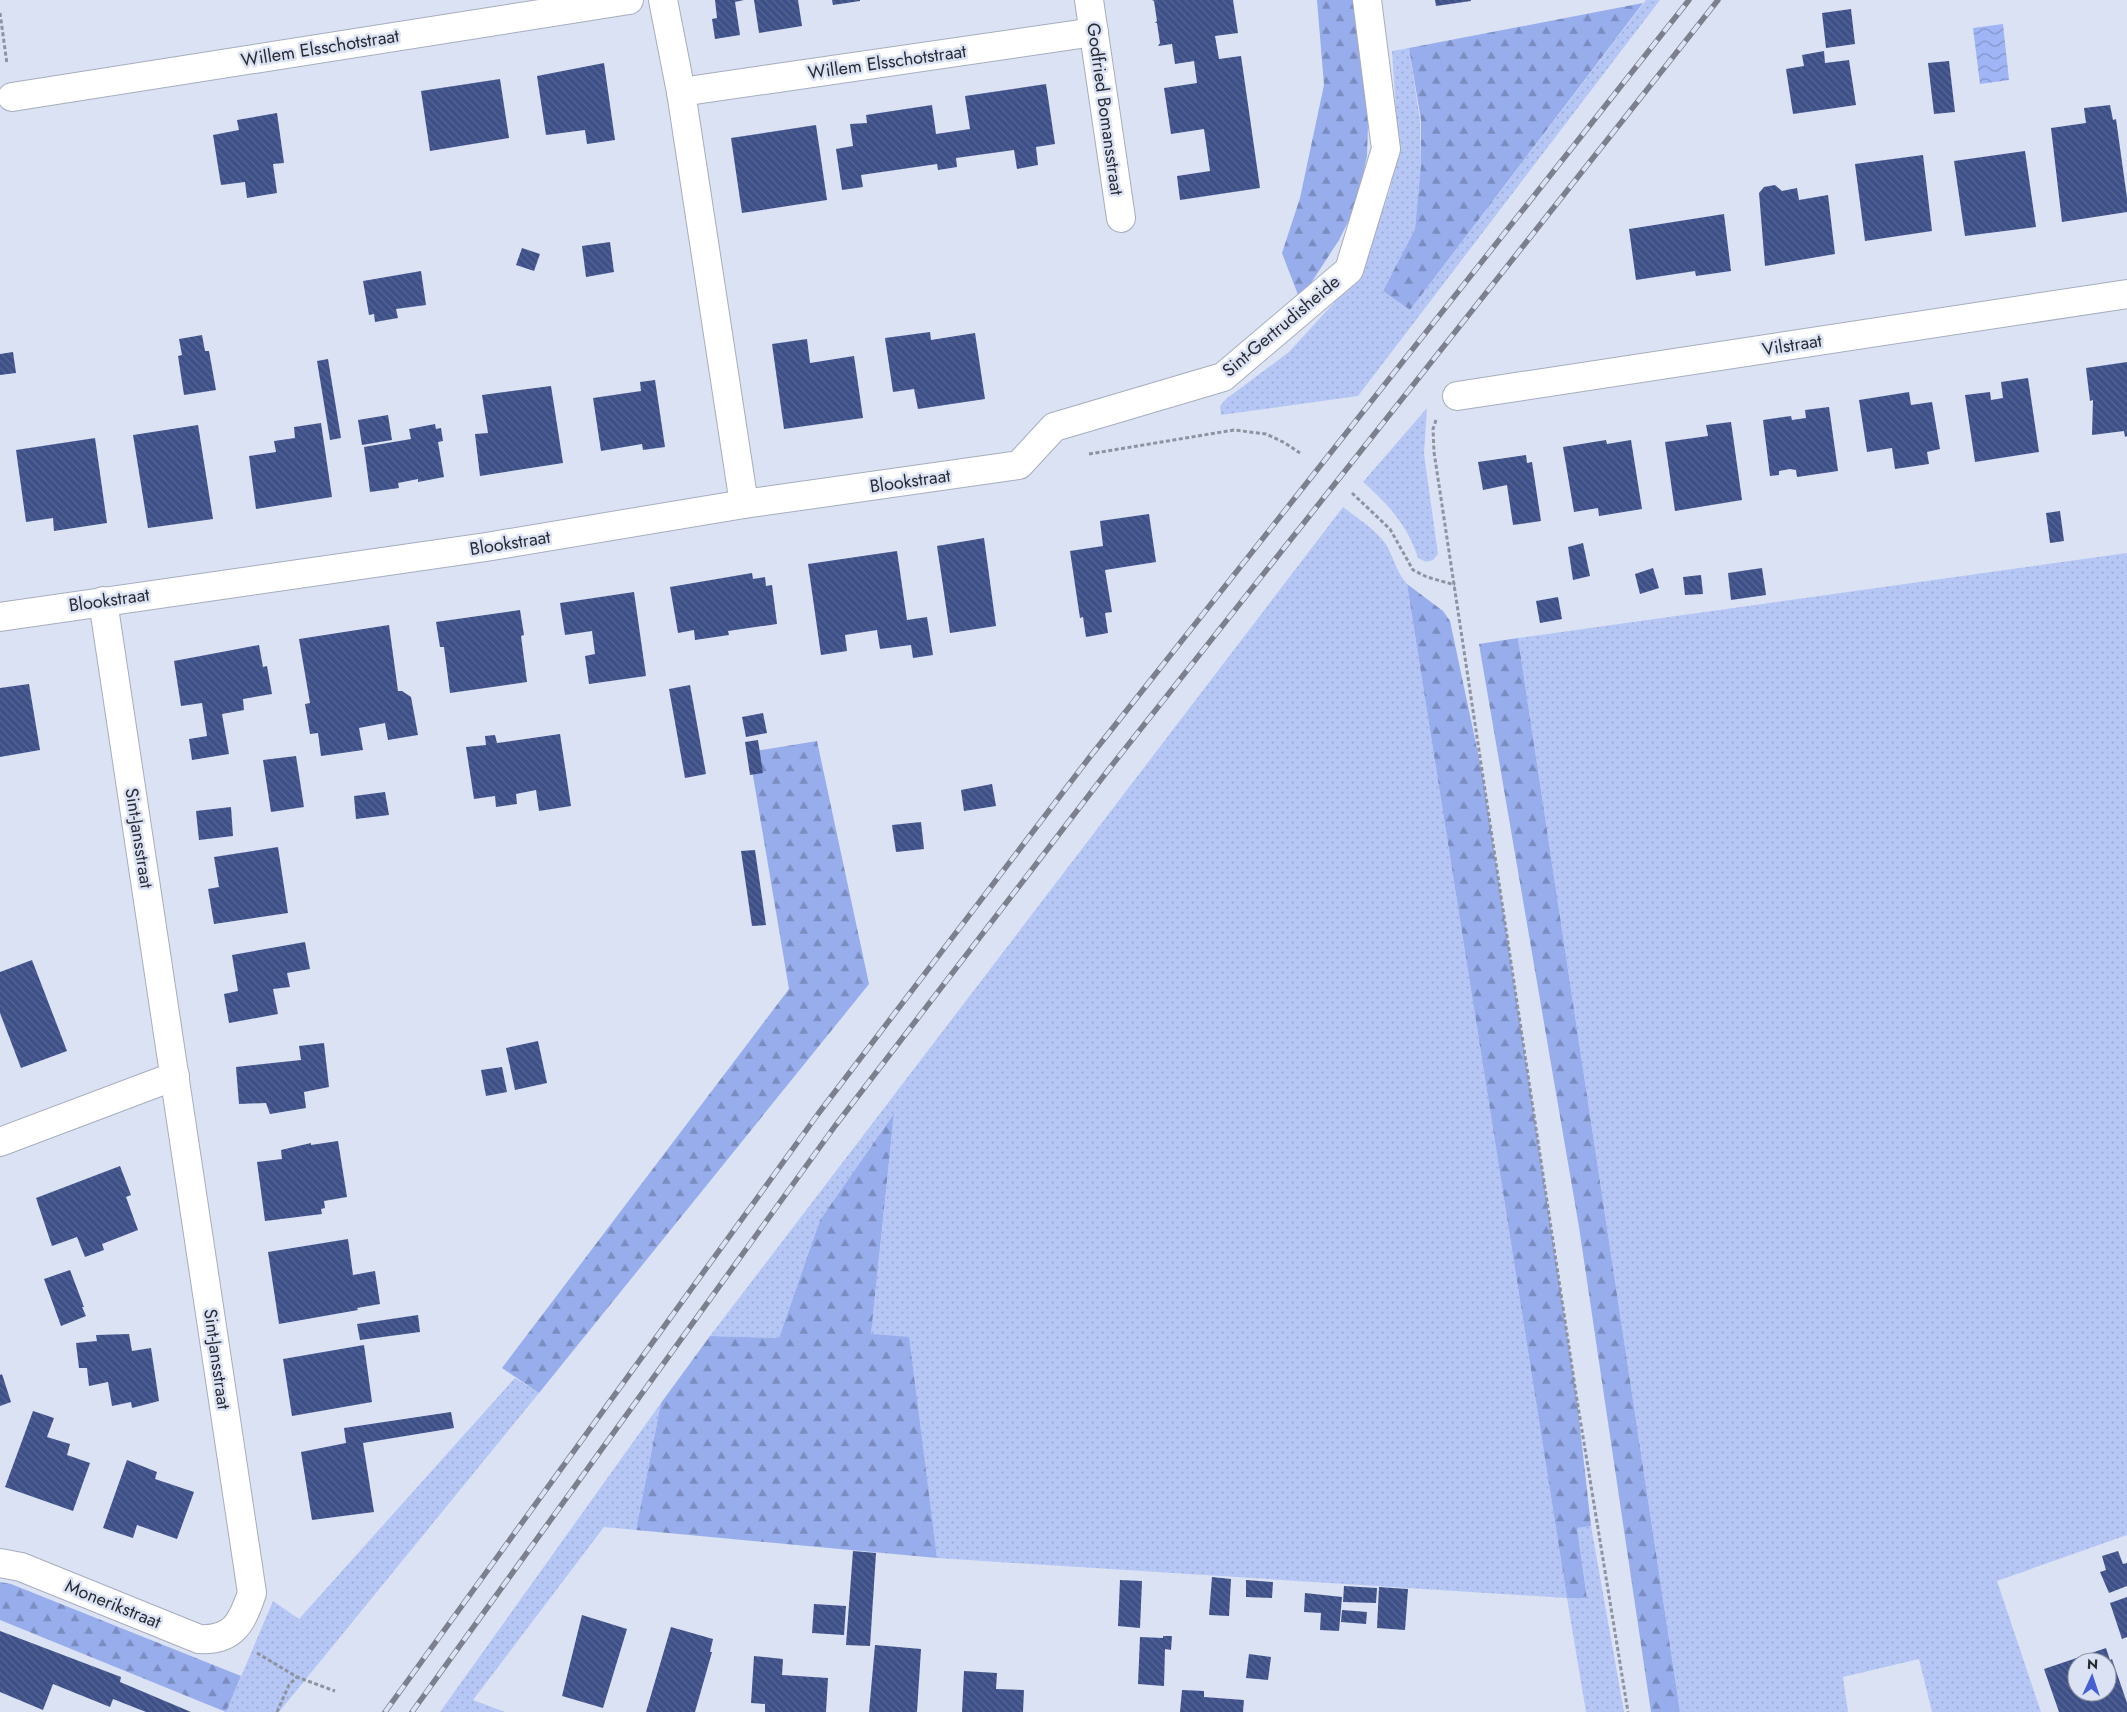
<svg xmlns="http://www.w3.org/2000/svg" width="2127" height="1712" viewBox="0 0 2127 1712" font-family="Jost,sans-serif">
  <style>
    .green { fill: url(#green-dots) }
    .forest { fill: url(#forest-firs) }
    .water { fill: url(#water-waves) }
    .building { fill: url(#building-back-hatch); fill-rule: evenodd }
    .lines { fill: none; stroke-linecap: round; stroke-linejoin: round }
    .street-casing { stroke: #a6adbe; stroke-width: 30 }
    .path { stroke: #8e93a0; stroke-width: 3; stroke-dasharray: 4 2.5; stroke-linecap: butt }
    .street { stroke: #fff; stroke-width: 28 }
    .rail-casing { stroke: #7c808c; stroke-width: 5.5 }
    .rail { stroke: #dbe2f4; stroke-width: 4; stroke-dasharray: 11; stroke-linecap: butt }
    .labels { text-anchor: middle; dominant-baseline: central; stroke-width: 5; stroke-linejoin: round; paint-order: stroke }
    .street-label { font-size: 18px; fill: #292b32; stroke: #dbe2f4 }
  </style>
  <defs>
    <pattern id="green-dots" width="8" height="8" patternUnits="userSpaceOnUse" patternTransform="scale(1.25)"><rect width="8" height="8" fill="#b6c7f6"/><path d="M2 2h.1M6 6h.1" fill="none" stroke="#9cabd3" stroke-width="1.8" stroke-linecap="round"/></pattern>
    <pattern id="forest-firs" width="22" height="20" patternUnits="userSpaceOnUse" patternTransform="scale(1.25)"><rect width="22" height="20" fill="#97adec"/><path d="M5 1l3.5 6h-7zM16 11l3.5 6h-7z" fill="#7b8dc0"/></pattern>
    <pattern id="water-waves" width="16" height="10" patternUnits="userSpaceOnUse" patternTransform="scale(1.25)"><rect width="16" height="10" fill="#9fb5f5"/><path d="M0 5q4-4 8 0t8 0" fill="none" stroke="#8293c7"/></pattern>
    <pattern id="building-back-hatch" width="6" height="6" patternUnits="userSpaceOnUse" patternTransform="scale(1.25)"><rect width="6" height="6" fill="#3e5088"/><path d="M-1 5l2 2M0 0l6 6M5-1l2 2" fill="none" stroke="#586694"/></pattern>
  </defs>
  <rect width="100%" height="100%" fill="#dbe2f4"/>
  <g class="green">
    <path d="M1646,0H1660L1358,396L1221,415L1220,406L1226,399L1289,352L1342,294L1363,261L1389,193L1395,167L1397,126L1392,51L1409,48L1420,120L1421,164L1415,229L1383,291L1410,310Z"/>
    <path d="M1427,408L1424,454L1438,554L1433,560L1426,562L1418,558C1408,526 1388,504 1363,482Z"/>
    <path d="M1343,507C1358,519 1377,530 1387,546C1394,559 1397,573 1407,584L1567,1598L1587,1597L1577,1528L1591,1526L1624,1712H1586L1567,1598L937,1558L921,1440L871,1334L894,1115L820,1220L779,1338L710,1336Z"/>
    <path d="M2127,553V1535L1997,1581L2041,1712H1932L1919,1659L1843,1677L1848,1712H1680L1518,638Z"/>
    <path d="M515,1378L539,1393L279,1712H226L273,1601L299,1619Z"/>
    <path d="M661,1403L636,1530L604,1527L473,1700L505,1712H440Z"/>
  </g>
  <g class="forest">
    <path d="M1317,0H1355L1369,93L1367,156L1356,206L1339,240L1300,300L1282,253L1300,198L1324,85Z"/>
    <path d="M1643,3L1410,310L1383,291L1415,229L1421,164V120L1409,48Z"/>
    <path d="M1407,584L1443,611L1450,621L1483,777L1577,1400L1591,1526L1577,1528L1587,1598H1567Z"/>
    <path d="M1518,638L1680,1712H1651L1579,1227L1479,644Z"/>
    <path d="M817,741L869,984L539,1393L502,1368L789,989L749,752Z"/>
    <path d="M894,1114L871,1334L909,1337L937,1558L636,1530L661,1403L710,1336L779,1338L820,1220Z"/>
    <path d="M0,1582L11,1584L241,1676L226,1712L0,1620Z"/>
  </g>
  <path class="water" d="M2003,24L2009,80L1980,84L1973,28Z"/>
  <g class="building">
    <path d="M715,0H744L735,2L740,35L715,39L712,19L717,18Z"/>
    <path d="M754,0H798L802,26L759,33Z"/>
    <path d="M832,0H860V1L833,5Z"/>
    <path d="M1152,0H1233L1238,33L1215,36L1219,59L1241,56L1260,188L1180,200L1177,176L1210,171L1204,129L1171,134L1164,88L1197,83L1194,61L1175,64L1172,44L1158,46L1160,43L1157,23H1155L1157,21L1154,1Z"/>
    <path d="M1435,0H1471V1L1436,6Z"/>
    <path d="M1851,9L1855,44L1826,48L1822,13Z"/>
    <path d="M1824,51L1825,63L1849,60L1856,105L1793,114L1786,69L1804,66L1802,55Z"/>
    <path d="M1949,61L1955,112L1934,114L1928,63Z"/>
    <path d="M604,63L615,140L587,144L585,130L546,135L537,76Z"/>
    <path d="M500,79L509,138L430,151L421,91Z"/>
    <path d="M1046,84L1055,144L1036,147L1038,165L1017,169L1014,150L956,158L957,167L938,170L937,164L861,175L863,187L842,190L836,149L853,146L850,124L867,123L866,115L932,105L936,134L970,129L965,96Z"/>
    <path d="M2110,105L2113,120L2116,119L2127,198V212L2062,222L2051,128L2086,123L2084,108Z"/>
    <path d="M277,113L284,163L273,164L277,193L247,198L245,182L221,185L213,135L239,130L237,120Z"/>
    <path d="M816,125L827,200L742,213L731,138Z"/>
    <path d="M2025,151L2036,227L1965,236L1954,161Z"/>
    <path d="M1923,155L1932,231L1865,241L1855,164Z"/>
    <path d="M1775,185L1782,191L1797,188L1799,200L1828,195L1835,254L1765,266L1759,193L1764,187Z"/>
    <path d="M1724,214L1731,271L1696,276L1695,271L1636,280L1629,229Z"/>
    <path d="M610,242L614,272L586,277L582,246Z"/>
    <path d="M522,248L540,254L534,271L516,265Z"/>
    <path d="M421,271L426,305L396,309L398,318L375,322L374,314L369,315L363,281Z"/>
    <path d="M930,332L931,340L975,333L985,399L918,409L914,389L893,392L885,338Z"/>
    <path d="M202,335L205,351H209L216,390L184,395L178,356L182,355L179,339Z"/>
    <path d="M807,339L810,363L854,356L863,418L784,429L772,344Z"/>
    <path d="M13,352L16,373L0,375V354Z"/>
    <path d="M328,359L341,438L330,440L317,361Z"/>
    <path d="M2127,362V436L2125,437L2124,431L2092,435L2093,400L2090,401L2086,368Z"/>
    <path d="M2028,378L2039,452L1975,462L1965,395L1990,392L1991,400L2003,398L2001,382Z"/>
    <path d="M655,380L665,447L643,450L642,444L601,451L593,398L641,391L640,382Z"/>
    <path d="M551,386L563,463L480,476L475,434L488,433L482,395Z"/>
    <path d="M1909,392L1911,405L1932,402L1940,449L1927,452L1929,464L1895,469L1892,448L1867,452L1859,400Z"/>
    <path d="M1829,407L1838,471L1797,477L1796,470L1790,469L1779,471V475L1770,476L1763,420L1791,416L1792,420L1806,418L1805,410Z"/>
    <path d="M388,415L392,440L362,445L358,420Z"/>
    <path d="M1731,422L1742,500L1675,511L1665,442L1708,436L1706,425Z"/>
    <path d="M321,423L332,497L256,509L249,456L276,452L274,441L295,438L294,427Z"/>
    <path d="M435,424L436,429L441,428L443,441L438,442L444,477L418,482V479L398,483L399,488L370,492L364,447L411,439L409,429Z"/>
    <path d="M198,425L213,519L148,528L133,435Z"/>
    <path d="M95,438L107,523L54,531L53,518L26,522L16,450Z"/>
    <path d="M1606,440L1607,444L1631,440L1642,509L1599,516L1598,508L1574,512L1563,447Z"/>
    <path d="M1526,455L1527,463L1532,462L1541,521L1513,525L1507,485L1483,490L1478,462Z"/>
    <path d="M2060,511L2064,541L2050,543L2046,513Z"/>
    <path d="M1149,514L1156,562L1105,570L1112,612L1105,613L1108,633L1086,637L1083,617L1080,618L1070,551L1103,546L1100,521Z"/>
    <path d="M984,538L996,626L950,633L937,546Z"/>
    <path d="M1583,543L1590,576L1573,580L1568,547Z"/>
    <path d="M897,551L907,620L927,617L933,655L913,658L911,645L880,649L877,630L845,635L847,651L821,655L808,564Z"/>
    <path d="M1653,568L1659,588L1640,594L1635,574Z"/>
    <path d="M1762,568L1766,595L1731,600L1728,573Z"/>
    <path d="M752,573L753,579L765,577L766,586L772,585L777,624L728,631L729,635L695,640L694,630L678,633L670,587Z"/>
    <path d="M1701,575L1703,594L1685,595L1683,577Z"/>
    <path d="M634,592L646,676L589,684L585,656L595,654L592,631L565,635L560,603Z"/>
    <path d="M1558,597L1562,619L1540,623L1536,601Z"/>
    <path d="M520,610L524,635L521,636L527,682L450,693L444,647H440L436,622Z"/>
    <path d="M389,625L398,691H402L411,697L418,735L388,740L385,723L359,728L363,750L321,756L318,733L310,734L305,704L310,703L299,639Z"/>
    <path d="M259,645L263,667L267,666L272,694L243,699L244,710L222,714L229,754L192,760L189,739L207,736L202,703L181,706L174,661Z"/>
    <path d="M29,684L40,750L0,757V688Z"/>
    <path d="M690,685L706,774L685,778L669,689Z"/>
    <path d="M763,713L767,733L746,737L742,717Z"/>
    <path d="M560,734L571,806L539,811L536,790L516,794L517,804L496,807L495,796L474,799L466,747L486,745L485,736L495,735L497,743Z"/>
    <path d="M758,740L763,773L750,775L745,742Z"/>
    <path d="M296,756L304,807L271,812L263,760Z"/>
    <path d="M992,784L996,806L964,811L961,790Z"/>
    <path d="M385,792L389,815L356,819L354,796Z"/>
    <path d="M231,807L233,836L199,840L196,811Z"/>
    <path d="M921,822L924,849L896,852L892,825Z"/>
    <path d="M278,847L288,913L214,924L208,889L219,887L214,857Z"/>
    <path d="M755,850L766,925L752,926L741,851Z"/>
    <path d="M305,942L310,969L287,973L290,987L273,989L278,1014L229,1023L224,994L238,991L232,955Z"/>
    <path d="M32,960L67,1051L21,1068L0,1013V972Z"/>
    <path d="M538,1041L547,1083L515,1090L506,1048Z"/>
    <path d="M324,1043L329,1087L304,1092L306,1108L270,1114L266,1103L239,1104L236,1067L301,1060L299,1046Z"/>
    <path d="M502,1067L507,1092L486,1096L481,1070Z"/>
    <path d="M338,1141L347,1197L324,1201L325,1208L321,1209L322,1214L265,1221L257,1162L282,1159L281,1150L311,1143V1145Z"/>
    <path d="M120,1166L131,1195L126,1197L138,1230L102,1244L104,1250L85,1257L77,1237L52,1246L36,1198Z"/>
    <path d="M348,1239L353,1275L375,1271L380,1304L357,1308L358,1310L279,1324L268,1252Z"/>
    <path d="M70,1270L84,1307H82L86,1316L61,1326L44,1279Z"/>
    <path d="M418,1315L420,1332L360,1340L357,1324Z"/>
    <path d="M129,1334L132,1351L151,1348L159,1401L132,1408L131,1402L112,1406L108,1382L89,1386L87,1368H79L76,1343L97,1341L96,1335Z"/>
    <path d="M364,1345L372,1402L292,1416L283,1359Z"/>
    <path d="M2,1374L11,1402L0,1406V1375Z"/>
    <path d="M33,1411L54,1418L47,1437L70,1444L67,1455L90,1463L73,1511L5,1487Z"/>
    <path d="M451,1412L454,1428L363,1443L374,1512L312,1520L301,1452L346,1443L344,1428Z"/>
    <path d="M127,1460L157,1472L155,1479L194,1492L177,1539L137,1525L133,1538L103,1528Z"/>
    <path d="M853,1551L876,1553L870,1646L846,1645Z"/>
    <path d="M2118,1551L2123,1564L2127,1563V1586L2109,1593L2100,1572L2106,1570L2102,1556Z"/>
    <path d="M1212,1577L1231,1579L1229,1616L1209,1615Z"/>
    <path d="M1120,1580L1142,1581L1140,1628L1118,1626Z"/>
    <path d="M1246,1580L1273,1582L1272,1598L1246,1597Z"/>
    <path d="M1344,1586L1377,1588L1376,1603L1343,1602Z"/>
    <path d="M1379,1587L1408,1589L1405,1630L1377,1628Z"/>
    <path d="M1305,1593L1342,1597L1339,1631L1320,1630L1321,1613L1304,1612Z"/>
    <path d="M2127,1597V1637L2122,1639L2110,1603Z"/>
    <path d="M814,1604L846,1606L844,1635L812,1633Z"/>
    <path d="M1342,1610L1367,1612L1366,1624L1341,1622Z"/>
    <path d="M582,1615L627,1629L603,1708L562,1696Z"/>
    <path d="M671,1627L713,1639L710,1652H712L695,1712H646Z"/>
    <path d="M0,1631L121,1677L120,1682L191,1712H146L113,1699L110,1707L53,1684L43,1710L0,1692Z"/>
    <path d="M1163,1636H1172L1171,1650L1165,1649L1164,1686L1138,1684L1140,1637L1163,1638Z"/>
    <path d="M875,1645L921,1649L917,1712H869Z"/>
    <path d="M2106,1648L2110,1660L2112,1659L2127,1703V1712H2059L2044,1669ZM2077,1662H2107V1692H2077Z"/>
    <path d="M1249,1654L1271,1657L1268,1680L1246,1678Z"/>
    <path d="M754,1656L783,1659L782,1675L828,1678L826,1712H765V1704L751,1703Z"/>
    <path d="M964,1671L997,1673L996,1689L1024,1690L1023,1712H962Z"/>
    <path d="M1182,1690L1204,1691V1697L1244,1700L1243,1712H1180Z"/>
  </g>
  <g class="lines">
    <defs>
      <g id="street">
        <path d="M663,0L681,92L744,504"/>
        <path d="M1089,0L1121,218"/>
        <path d="M681,92L1094,32"/>
        <path d="M12,97L629,0"/>
        <path d="M1457,396L2127,294"/>
        <path d="M0,617L486,547L744,504L1019,465L1054,427L1223,377L1349,270L1386,149L1367,0"/>
        <path d="M0,1142L175,1076"/>
        <path d="M0,1563L21,1567L199,1639C234,1641 242,1622 252,1593L103,601"/>
      </g>
    </defs>
    <use href="#street" class="street-casing"/>
    <g class="path">
      <path d="M0,13L7,64"/>
      <path d="M1436,420L1433,429L1434,452L1577,1400L1628,1712"/>
      <path d="M1089,454L1234,430L1266,434L1285,443L1300,453"/>
      <path d="M1352,493L1390,529L1413,570L1427,577L1455,585"/>
      <path d="M257,1653L297,1677L335,1691"/>
      <path d="M277,1712L289,1685L297,1677"/>
    </g>
    <use href="#street" class="street"/>
    <defs>
      <g id="rail">
        <path d="M385,1712L818,1114L1089,758L1689,0"/>
        <path d="M412,1712L835,1126L1109,769L1718,0"/>
      </g>
    </defs>
    <use href="#rail" class="rail-casing"/>
    <use href="#rail" class="rail"/>
  </g>
  <g class="labels">
    <g class="street-label">
      <text transform="translate(320 48) rotate(-9)">Willem Elsschotstraat</text>
      <text transform="translate(887 62) rotate(-8)">Willem Elsschotstraat</text>
      <text transform="translate(1105 109) rotate(82)">Godfried Bomansstraat</text>
      <text transform="translate(1281 326) rotate(-40)">Sint-Gertrudisheide</text>
      <text transform="translate(1792 345) rotate(-9)">Vilstraat</text>
      <text transform="translate(910 481) rotate(-8)">Blookstraat</text>
      <text transform="translate(510 543) rotate(-9)">Blookstraat</text>
      <text transform="translate(109 600) rotate(-8)">Blookstraat</text>
      <text transform="translate(139 838) rotate(81)">Sint-Jansstraat</text>
      <text transform="translate(217 1359) rotate(82)">Sint-Jansstraat</text>
      <text transform="translate(113 1604) rotate(22)">Monerikstraat</text>
    </g>
  </g>
  <g transform="translate(2092 1677) rotate(3)"><circle r="24" fill="#dbe2f4" stroke="#9499a6"/>
  <path d="M0-4L9 19L0 12L-9 19Z" fill="#435fd2"/>
  <text y="-8" font-size="14" font-weight="bold" text-anchor="middle" fill="#292b32">N</text>
  </g>
</svg>
